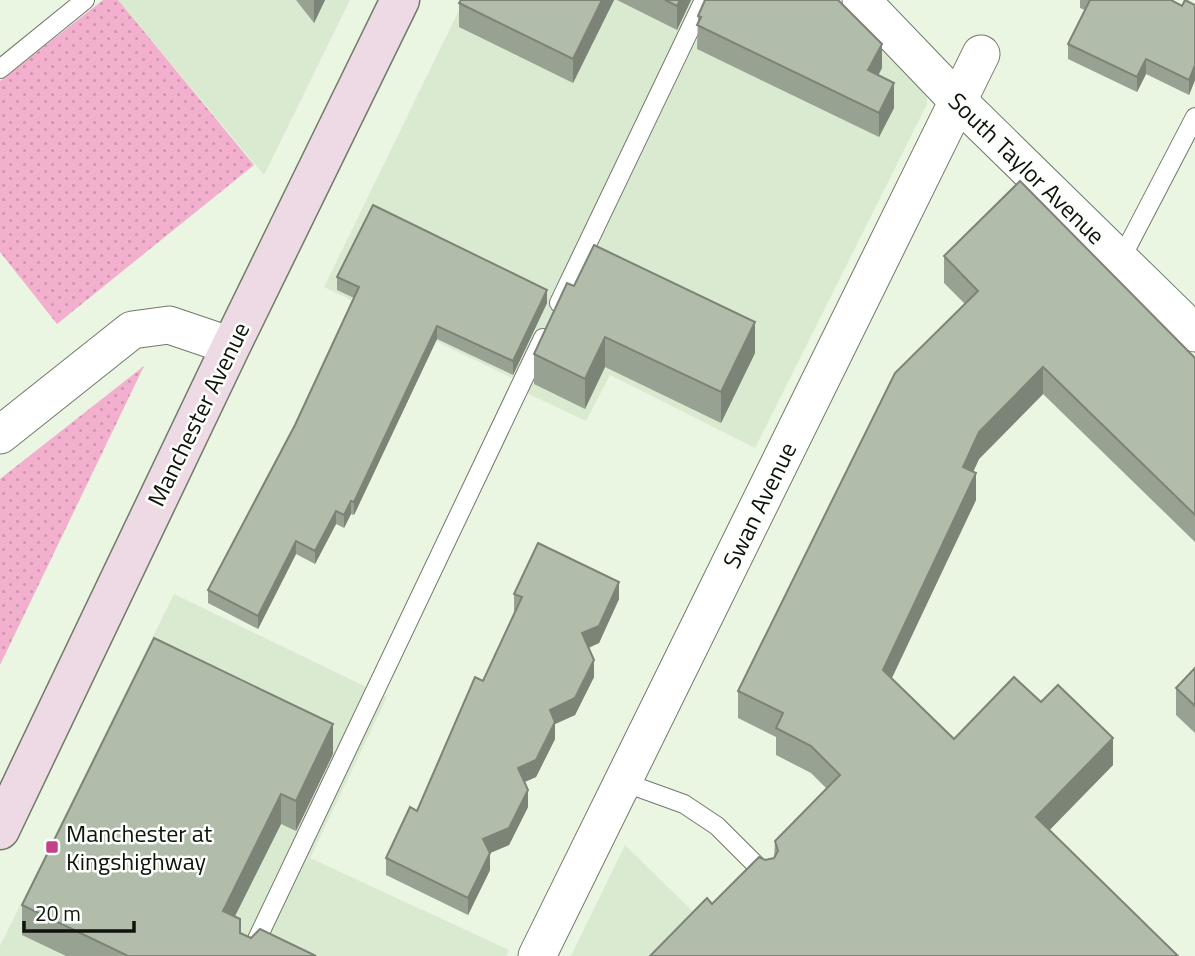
<svg xmlns="http://www.w3.org/2000/svg" width="1195" height="956" viewBox="0 0 1195 956" font-family="'Titillium Web',sans-serif">
  <style>
    .built { fill: #daead0 }
    .grass { fill: url(#grass-dots) }
    .lines { fill: none; stroke-linecap: round; stroke-linejoin: round }
    .service-casing { stroke: #707a6a; stroke-width: 20 }
    .minor-casing { stroke: #707a6a; stroke-width: 39 }
    .secondary-casing { stroke: #707a6a; stroke-width: 41 }
    .service { stroke: #fff; stroke-width: 18 }
    .minor { stroke: #fff; stroke-width: 37 }
    .secondary { stroke: #eedae4; stroke-width: 38 }
    .wall { fill: #98a292 }
    .shaded-wall { fill: #7c8477 }
    .building { fill: #b1bcaa; stroke: #7c8477; stroke-width: 2 }
    .poi-dot { fill: #c34188; stroke: #fcfffb; stroke-width: 2.5 }
    .labels { text-anchor: middle; dominant-baseline: central; stroke-width: 5; stroke-linejoin: round; paint-order: stroke }
    .street-label { font-size: 24px; fill: #0f130c; stroke: #fcfffb }
    .poi-label { font-size: 24px; fill: #0f130c; stroke: #fcfffb; text-anchor: start }
  </style>
  <defs>
    <pattern id="grass-dots" width="8" height="8" patternUnits="userSpaceOnUse" patternTransform="scale(1.75)"><rect width="8" height="8" fill="#f3b0ce"/><path d="M2 2h.1M6 6h.1" fill="none" stroke="#cf96b0" stroke-width="1.8" stroke-linecap="round"/></pattern>
  </defs>
  <rect width="100%" height="100%" fill="#eaf5e2"/>
  <g class="built">
    <path d="M118,0H350L264,175Z"/>
    <path d="M464,0H838L927,93V104L755,448L610,375L586,421L514,387L516,380L324,287Z"/>
    <path d="M174,594L387,697L310,858L509,950L506,956H0V946Z"/>
    <path d="M625,845L738,956H571Z"/>
  </g>
  <g class="grass">
    <path d="M103,0H118L254,165L57,324L0,252V81Z"/>
    <path d="M144,366L0,665V479Z"/>
  </g>
  <g class="lines">
    <defs>
      <g id="service">
        <path d="M0,69L85,0"/>
        <path d="M1121,259L1195,117"/>
        <path d="M559,303L704,0"/>
        <path d="M623,782L684,804L717,826L767,876"/>
        <path d="M249,956L543,338"/>
      </g>
      <g id="minor">
        <path d="M861,0L958,101L1195,333"/>
        <path d="M0,435L132,330L169,325L231,346"/>
        <path d="M537,956L981,54"/>
      </g>
      <path id="secondary" d="M0,830L231,346L400,0"/>
    </defs>
    <use href="#service" class="service-casing"/>
    <use href="#minor" class="minor-casing"/>
    <use href="#secondary" class="secondary-casing"/>
    <use href="#service" class="service"/>
    <use href="#minor" class="minor"/>
    <use href="#secondary" class="secondary"/>
  </g>
  <g class="wall">
    <path d="M296,0H325L314,23Z"/>
    <path d="M614,0L573,83L459,27V3Z"/>
    <path d="M617,0H691L677,30Z"/>
    <path d="M1080,0H1171L1182,6L1195,5V80L1189,95L1146,74L1137,92L1068,59V44L1085,10L1080,8Z"/>
    <path d="M698,16L882,68L878,75L894,108L879,137L697,49Z"/>
    <path d="M944,256L1195,358V542L1043,394L979,459L973,472L976,500L891,678L954,739L1041,702L1113,765L1049,830L712,904L765,860L774,858L775,841L827,789L811,773L776,755V737L738,718V691L965,304L944,283Z"/>
    <path d="M337,277L547,303L513,375L437,339L354,515L351,514L344,528L336,524L315,564L296,554L258,629L208,603V590L295,425L354,298L337,290Z"/>
    <path d="M574,286L755,353L721,423L605,367L585,409L534,384V354Z"/>
    <path d="M514,594L619,599L599,643L589,648L594,677L575,715L555,724V739L536,777L524,782L528,807L509,845L490,853V870L468,915L386,875V858L417,811L483,681L515,611H514Z"/>
    <path d="M1195,668V733L1176,715V688Z"/>
    <path d="M333,754L296,831L281,824L235,916L240,933L251,938L316,956H66L22,935V905Z"/>
  </g>
  <g class="shaded-wall">
    <path d="M314,0H325L314,23Z"/>
    <path d="M602,0H614L573,83V59Z"/>
    <path d="M680,0H691L677,30V6Z"/>
    <path d="M882,44V68L868,95V70Z"/>
    <path d="M1146,59V74L1137,92V77Z"/>
    <path d="M1195,65V80L1189,95V80Z"/>
    <path d="M894,83V108L879,137V113Z"/>
    <path d="M547,290V303L513,375V361Z"/>
    <path d="M755,322V353L721,423V392Z"/>
    <path d="M437,326V339L354,515V502Z"/>
    <path d="M605,337V367L585,409V379Z"/>
    <path d="M1043,367V394L979,459L963,494V467L979,432Z"/>
    <path d="M976,473V500L883,697V670Z"/>
    <path d="M351,501V514L344,528V515Z"/>
    <path d="M336,511V524L315,564V551Z"/>
    <path d="M296,541V554L258,629V616Z"/>
    <path d="M619,582V599L599,643L582,650V633Z"/>
    <path d="M594,660V677L575,715L555,724V739L536,777L518,785V768L550,710Z"/>
    <path d="M333,724V754L296,831V801Z"/>
    <path d="M1113,738V765L1036,844V817Z"/>
    <path d="M528,790V807L509,845L490,853V870L468,915V898L483,839Z"/>
    <path d="M281,794V824L223,940V911Z"/>
  </g>
  <g class="building">
    <path d="M461,0H602L573,59L459,3Z"/>
    <path d="M665,0H680L677,6Z"/>
    <path d="M705,0H838L882,44L868,70L894,83L879,113L697,25L701,17L698,16Z"/>
    <path d="M1090,0H1171L1182,6L1185,0L1195,5V65L1189,80L1146,59L1137,77L1068,44Z"/>
    <path d="M1020,181L1195,358V515L1043,367L979,432L963,467L976,473L883,670L954,739L1014,677L1041,702L1058,685L1113,738L1036,817L1178,956H650L707,898L712,904L759,857L765,860L774,858L778,851L775,841L840,775L811,746L776,728L783,713L738,691L895,373L978,291L944,256Z"/>
    <path d="M373,205L547,290L513,361L437,326L354,502L351,501L344,515L336,511L315,551L296,541L258,616L208,590L295,425L359,287L337,277Z"/>
    <path d="M594,245L755,322L721,392L605,337L585,379L534,354L567,283L574,286Z"/>
    <path d="M538,543L619,582L599,626L582,633L594,660L575,698L550,710L555,722L536,760L518,768L528,790L509,828L483,839L490,853L468,898L386,858L410,807L417,811L475,677L483,681L522,597L514,594Z"/>
    <path d="M154,638L333,724L296,801L281,794L223,911L240,919V933L251,938L260,929L316,956H128L22,905Z"/>
    <path d="M1195,668V706L1176,688Z"/>
  </g>
  <rect class="poi-dot" x="45" y="840" width="14" height="14" rx="3.5"/>
  <g class="labels">
    <g class="street-label">
      <text transform="translate(1027 168) rotate(44)">South Taylor Avenue</text>
      <text transform="translate(198 414) rotate(-64)">Manchester Avenue</text>
      <text transform="translate(759 505) rotate(-64)">Swan Avenue</text>
    </g>
    <g class="poi-label">
      <text x="66" y="833">Manchester at<tspan x="66" dy="28">Kingshighway</tspan></text>
    </g>
  </g>
  <path d="M24 921v10h110v-10" fill="none" stroke="#0f130c" stroke-width="3.5"/>
  <text x="35" y="921" font-size="21" fill="#0f130c" stroke="#fcfffb" stroke-width="5" paint-order="stroke">20 m</text>
</svg>
